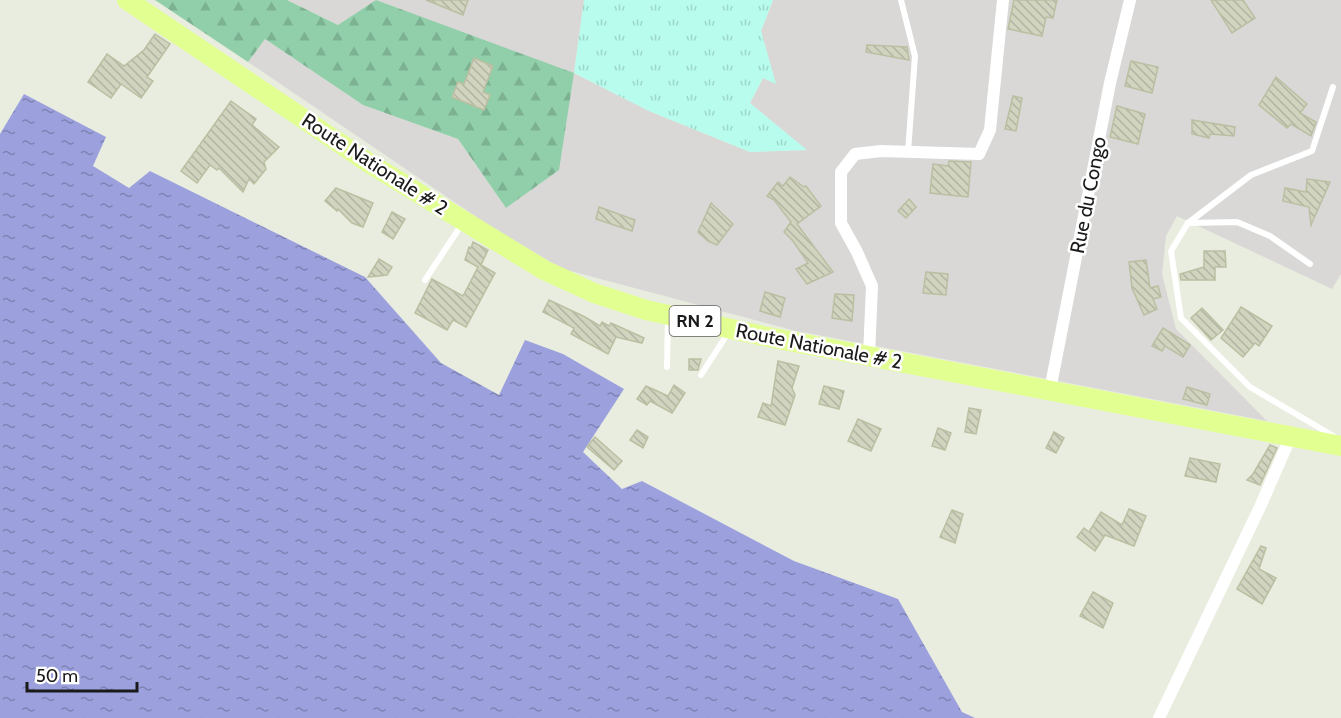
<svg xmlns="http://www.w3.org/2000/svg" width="1341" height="718" viewBox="0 0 1341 718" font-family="Cabin,sans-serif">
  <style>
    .residential { fill: #d9d8d7 }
    .forest { fill: url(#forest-firs) }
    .park { fill: url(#park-tufts) }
    .water { fill: url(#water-ripples) }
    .building { fill: url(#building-back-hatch); stroke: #bbbfa1; stroke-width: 1.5 }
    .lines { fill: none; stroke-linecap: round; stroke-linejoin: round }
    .lane { stroke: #fff; stroke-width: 6 }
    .street { stroke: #fff; stroke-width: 12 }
    .primary { stroke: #e2ff92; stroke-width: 20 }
    .labels { text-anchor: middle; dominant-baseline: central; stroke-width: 5; stroke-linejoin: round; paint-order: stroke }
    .shield { fill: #fff; stroke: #5f5f5f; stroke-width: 1.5 }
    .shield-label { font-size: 18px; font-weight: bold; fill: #1a1a1a }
    .street-label { font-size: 20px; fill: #1a1a1a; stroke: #fff }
  </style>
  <defs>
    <pattern id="forest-firs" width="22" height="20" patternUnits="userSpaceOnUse" patternTransform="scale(1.5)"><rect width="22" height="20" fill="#91cfaa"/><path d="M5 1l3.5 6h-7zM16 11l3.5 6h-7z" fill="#7cb192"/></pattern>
    <pattern id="park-tufts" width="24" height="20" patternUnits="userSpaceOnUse" patternTransform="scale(1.5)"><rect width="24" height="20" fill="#b7fced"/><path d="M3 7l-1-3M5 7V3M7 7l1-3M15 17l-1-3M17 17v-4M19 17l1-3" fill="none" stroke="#9dd7cb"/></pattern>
    <pattern id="water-ripples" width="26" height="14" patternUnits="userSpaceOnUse" patternTransform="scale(1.5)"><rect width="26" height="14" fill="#9ca1de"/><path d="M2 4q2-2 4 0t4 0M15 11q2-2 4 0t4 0" fill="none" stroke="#7e82b3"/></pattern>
    <pattern id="building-back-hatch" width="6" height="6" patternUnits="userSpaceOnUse" patternTransform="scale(1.5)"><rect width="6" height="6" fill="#d1d4bf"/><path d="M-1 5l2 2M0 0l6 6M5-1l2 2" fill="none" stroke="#b3b5a4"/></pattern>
  </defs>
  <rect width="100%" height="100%" fill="#e8eddf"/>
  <path class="residential" d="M287,0H584L574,73L649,111L750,152L806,150L750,103L763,78L775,83L761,31L773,0H1341V274L1332,289L1177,216L1166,236L1162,274L1176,329L1267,421L792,330L563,269L497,231L248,62L265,39L363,105L458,139L506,208L559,170L338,25Z"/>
  <path class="forest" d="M155,0H287L338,25L376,0L574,73L559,170L506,208L458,139L363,105L265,39L248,62Z"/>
  <path class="park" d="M584,0H773L761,31L776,84L763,78L750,103L807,150L750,152L649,111L574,73Z"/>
  <path class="water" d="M24,94L106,137L93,166L129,188L150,171L365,277L441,363L499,395L525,340L563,354L624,389L583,452L622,489L642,481L794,561L898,599L962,712L975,718H0V134Z"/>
  <g class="building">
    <path d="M426,0H468L463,15Z"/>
    <path d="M1014,0H1057L1053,18L1046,17L1042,36L1008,29Z"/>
    <path d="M1211,0H1243L1255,18L1232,33Z"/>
    <path d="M155,34L170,44L147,77L153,81L141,98L121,84L111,98L88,82L107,54L124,66L144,50Z"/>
    <path d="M867,45L907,47L909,60L866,52Z"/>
    <path d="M474,58L493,66L483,92L490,95L484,110L452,97L458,82L464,84Z"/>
    <path d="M1131,61L1158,67L1152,93L1125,86Z"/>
    <path d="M1276,77L1307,104L1300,113L1316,122L1311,136L1291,124L1287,128L1259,105Z"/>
    <path d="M1013,96L1022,98L1016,131L1005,129Z"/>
    <path d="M231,101L256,119L252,125L279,147L264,162L266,169L254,184L249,179L243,192L219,168L217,170L210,165L197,183L181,171Z"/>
    <path d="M1117,106L1145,114L1138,144L1110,137Z"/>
    <path d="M1192,120L1235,127L1234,136L1210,134L1209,138L1192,134Z"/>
    <path d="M949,161L971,162L968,197L930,193L933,164L948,166Z"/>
    <path d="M790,177L804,187L806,186L821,206L797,224L833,272L807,284L796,269L808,263L793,241L784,232L791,222L774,200L767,196L778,182L783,186Z"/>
    <path d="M1307,179L1330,182L1311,225L1309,207L1283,201L1285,188L1306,192Z"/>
    <path d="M336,188L373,203L363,227L352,223L338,209L337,211L325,201Z"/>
    <path d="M909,199L916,207L906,218L898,211Z"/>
    <path d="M711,203L733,224L717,245L708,241L698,232Z"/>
    <path d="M599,207L635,220L632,231L596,219Z"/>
    <path d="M392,212L405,219L393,239L382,232Z"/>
    <path d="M473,242L488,250L481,265L495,273L466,327L453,320L447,330L415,313L432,279L463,296L478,267L465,260L469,247L471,248Z"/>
    <path d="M1204,251H1225L1226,267H1215V280H1181L1180,274L1204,267Z"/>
    <path d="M379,259L392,267L387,275L368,277Z"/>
    <path d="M1146,260L1150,288L1158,286L1161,297L1153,299L1157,309L1144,315L1132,288L1129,262Z"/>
    <path d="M926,272L948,274L946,295L923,293Z"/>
    <path d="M765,292L785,298L780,317L760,311Z"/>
    <path d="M835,294L854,295L852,321L832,318Z"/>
    <path d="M549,300L585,317L600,326L602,322L609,326L611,323L644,338L642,343L616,337L608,354L571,334L574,328L543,312Z"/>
    <path d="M1241,307L1272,326L1259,346L1255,343L1243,357L1221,338Z"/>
    <path d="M1202,308L1223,330L1211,340L1191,318Z"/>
    <path d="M1163,328L1190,345L1183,357L1165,346L1162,351L1152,346Z"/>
    <path d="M689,359H701L698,370H689Z"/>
    <path d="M778,361L799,366L792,388L795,395L785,425L758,417L763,403L771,406Z"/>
    <path d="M674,385L685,393L672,413L650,401L647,405L637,399L646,386L668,396Z"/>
    <path d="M824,386L844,391L839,409L819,404Z"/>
    <path d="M1187,387L1210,394L1207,405L1183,399Z"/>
    <path d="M969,408L981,410L976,434L965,432Z"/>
    <path d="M858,419L881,429L871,451L848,441Z"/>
    <path d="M938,428L951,433L945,450L932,446Z"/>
    <path d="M637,430L648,437L643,448L630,440Z"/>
    <path d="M1054,432L1064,438L1056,453L1046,448Z"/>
    <path d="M595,437L622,461L614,470L587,447Z"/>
    <path d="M1270,445L1277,448L1260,485L1247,480L1253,474Z"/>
    <path d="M1190,458L1220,464L1216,482L1185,476Z"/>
    <path d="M1129,509L1146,516L1134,546L1105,535L1095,551L1077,537L1084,528L1089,532L1101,512L1122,525Z"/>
    <path d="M952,510L963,514L955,543L940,537Z"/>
    <path d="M1261,546L1266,548L1259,569L1276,578L1262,604L1237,589Z"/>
    <path d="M1093,592L1113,603L1103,628L1080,616Z"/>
  </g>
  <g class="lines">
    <g class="lane">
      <path d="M901,0L915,56L908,152"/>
      <path d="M1333,87L1312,151L1251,175L1188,223L1171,251L1181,318L1250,387L1335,437"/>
      <path d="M1188,223L1237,222L1270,236L1310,264"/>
      <path d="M425,280L462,224"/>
      <path d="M667,367L668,317"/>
      <path d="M701,375L728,333"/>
    </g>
    <g class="street">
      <path d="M869,355L872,286L857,252L841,223V172L855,154L881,151L979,154L990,130L1003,0"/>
      <path d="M1050,390L1110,83L1130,0"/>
      <path d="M1159,718L1260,507L1291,436"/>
    </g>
    <path class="primary" d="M127,0L369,163L544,270L594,293L646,310L763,336L1341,446"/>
  </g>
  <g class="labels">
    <rect class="shield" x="669.5" y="306" width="51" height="30" rx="4.5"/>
    <g class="shield-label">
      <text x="695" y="321">RN 2</text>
    </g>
    <g class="street-label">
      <text transform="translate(375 164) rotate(33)">Route Nationale # 2</text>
      <text transform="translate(1088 195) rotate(-79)">Rue du Congo</text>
      <text transform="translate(819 346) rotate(11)">Route Nationale # 2</text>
    </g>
  </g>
  <path d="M27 682v9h110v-9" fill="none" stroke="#1a1a1a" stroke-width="3"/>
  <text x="36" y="682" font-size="18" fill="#1a1a1a" stroke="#ffffff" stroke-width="4.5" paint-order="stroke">50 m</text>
</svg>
